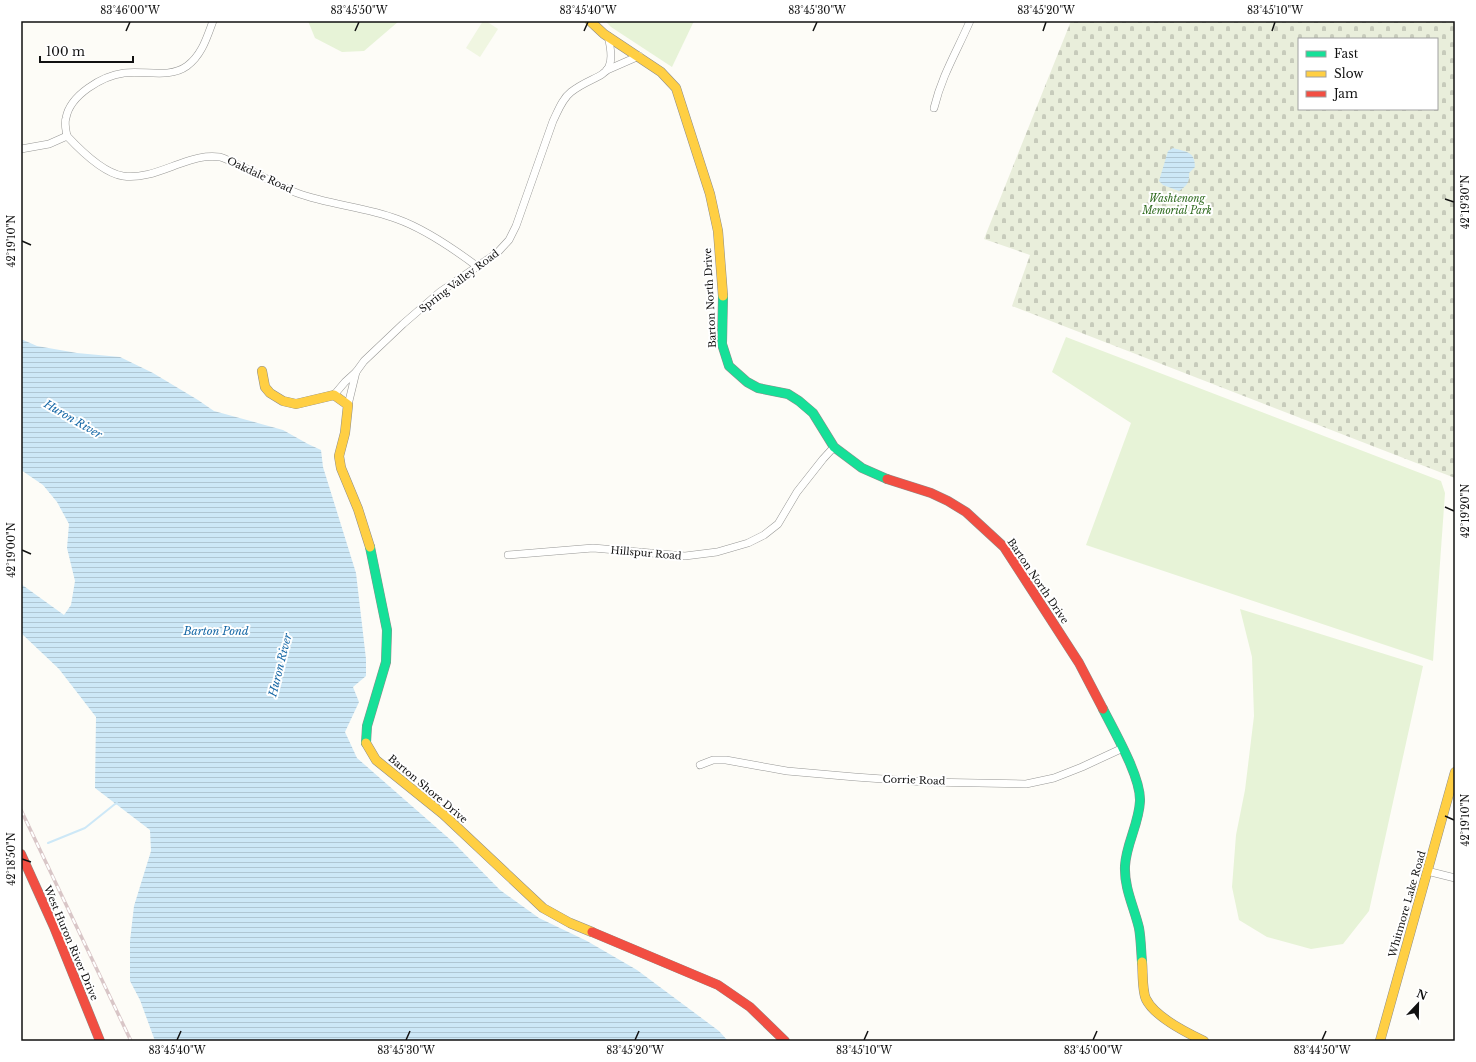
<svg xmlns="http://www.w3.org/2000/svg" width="1476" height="1062" viewBox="0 0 1476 1062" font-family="'Libre Baskerville',serif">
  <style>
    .grass { fill: #e7f3d7 }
    .cemetery { fill: url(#cemetery-stones); fill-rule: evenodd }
    .pitch { fill: #f0f6e1 }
    .water { fill: url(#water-rules) }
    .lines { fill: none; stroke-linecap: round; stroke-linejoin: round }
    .stream { stroke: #cde8f7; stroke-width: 2 }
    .street-casing { stroke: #979795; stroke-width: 8 }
    .fast-casing { stroke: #8e8d8b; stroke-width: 10 }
    .slow-casing { stroke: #8e8d8b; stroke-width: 10 }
    .jam-casing { stroke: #8e8d8b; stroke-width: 10 }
    .street { stroke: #fffffe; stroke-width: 7 }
    .fast { stroke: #16e098; stroke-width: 9 }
    .slow { stroke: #ffcf43; stroke-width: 9 }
    .jam { stroke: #f24e42; stroke-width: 9 }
    .rail-casing { stroke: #d9c6c7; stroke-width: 3.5 }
    .rail { stroke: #fff; stroke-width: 2; stroke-dasharray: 6; stroke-linecap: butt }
    .ticks { fill: none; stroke: #111; stroke-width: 1.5 }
    .labels { text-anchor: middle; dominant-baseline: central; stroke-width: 4; stroke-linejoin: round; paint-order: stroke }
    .street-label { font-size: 10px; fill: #111; stroke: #fff }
    .park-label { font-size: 10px; font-style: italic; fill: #2f6b1f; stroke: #fff }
    .water-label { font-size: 11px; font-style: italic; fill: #1768a6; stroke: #fff }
    .neatline { fill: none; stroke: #111; stroke-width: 1.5 }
    .ticks-label { font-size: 10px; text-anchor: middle; fill: #111 }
  </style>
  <defs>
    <pattern id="cemetery-stones" width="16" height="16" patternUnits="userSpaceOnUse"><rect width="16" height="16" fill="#e9eedb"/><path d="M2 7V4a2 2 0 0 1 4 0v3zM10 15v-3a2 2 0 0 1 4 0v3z" fill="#c7cbbb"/></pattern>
    <pattern id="water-rules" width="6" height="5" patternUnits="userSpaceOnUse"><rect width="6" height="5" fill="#cde8f7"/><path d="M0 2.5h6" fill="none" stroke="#afc6d3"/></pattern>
  </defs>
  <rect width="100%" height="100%" fill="#fdfcf7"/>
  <g class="grass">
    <path d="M308,21H399L364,51L342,52L315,38Z"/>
    <path d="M605,21H694L672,67L611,27Z"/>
    <path d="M1066,337L1441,481L1445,493L1433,661L1086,545L1131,423L1052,372Z"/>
    <path d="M1240,609L1423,666L1369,911L1343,944L1311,949L1267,937L1239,920L1232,887L1236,835L1245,790L1254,716L1252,657Z"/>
  </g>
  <path class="cemetery" d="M1071,21H1455V478L1012,306L1030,255L984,239ZM1299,39H1437V109H1299Z"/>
  <path class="pitch" d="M483,21H486L498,29L480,57L466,48Z"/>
  <g class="water">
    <path d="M1173,148C1186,152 1195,151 1195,167L1189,173C1190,181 1187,186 1179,191L1163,185L1159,181L1168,151Z"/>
    <path d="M21,339L37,346L77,353L120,357L153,373L198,400L214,411L283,430L308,444L321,450L323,467L356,573L366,659V676L353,687L359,702L345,732L357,758L453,842L500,890L539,918L587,941L637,970L719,1031L728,1041H155L140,1000L130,981V941L134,906L151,851L150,830L95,788L96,717L59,669L21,633V584L64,615L71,605L75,581L67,548L69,524L57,502L43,485L21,470Z"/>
  </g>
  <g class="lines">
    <path class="stream" d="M48,843L85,828L115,804L117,803"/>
    <defs>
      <g id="street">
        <path d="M607,70L639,56"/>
        <path d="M934,108C942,75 957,51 970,21"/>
        <path d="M67,136C66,130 64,123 66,118C70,95 102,76 124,73C144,70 169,79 187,66C202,55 207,37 213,21"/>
        <path d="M21,149L49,144L67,136C81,151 103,173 123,176C142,179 162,170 179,164C193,159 205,155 220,157C227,159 234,163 240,166C259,174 277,185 297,193C330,205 365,207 397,219C425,229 454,249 478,267"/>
        <path d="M334,395L345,382L356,372"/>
        <path d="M348,405L356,372L364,361L403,324L440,292L497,253L509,240L516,226L553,121C558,111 562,99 571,92C598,71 619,81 608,36"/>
        <path d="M508,555L593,548L685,556L717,552L748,543L764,535L778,524L797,492L823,459L834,447"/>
        <path d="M700,765L713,760H726L787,771L855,777L925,782L1026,784L1054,778L1082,767L1123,748"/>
        <path d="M1427,871L1455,878"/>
      </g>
      <g id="fast">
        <path d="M723,296L722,344L729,366L747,382L758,388L788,394L799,401L813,413L834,447L862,468L887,479"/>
        <path d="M1103,709C1114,731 1141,777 1140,801C1139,824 1126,844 1125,866C1124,888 1134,907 1139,928C1141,939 1141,951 1142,962"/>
        <path d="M366,743L367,726L386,662L387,630L370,547"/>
      </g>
      <g id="slow">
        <path d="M590,21L604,34L661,72L676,88L710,194L718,231L723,296"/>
        <path d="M262,371L265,387L270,393L283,401L296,404L334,395L348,405L345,433L339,456L341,468L358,509L370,547"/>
        <path d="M366,743L376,760L443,814L543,908L570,923L592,932"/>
        <path d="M1142,962C1143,972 1142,991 1146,999C1154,1016 1187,1033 1204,1041"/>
        <path d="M1380,1041L1455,772"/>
      </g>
      <g id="jam">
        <path d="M887,479L931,493L948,501L966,512L1004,547L1079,663L1103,709"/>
        <path d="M21,854L54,927L100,1041"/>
        <path d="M592,932L718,985L750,1007L785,1041"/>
      </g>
    </defs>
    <use href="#street" class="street-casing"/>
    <use href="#fast" class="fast-casing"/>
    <use href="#slow" class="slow-casing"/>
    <use href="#jam" class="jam-casing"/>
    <use href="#street" class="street"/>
    <use href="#fast" class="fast"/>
    <use href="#slow" class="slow"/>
    <use href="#jam" class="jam"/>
    <defs>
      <path id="rail" d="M21,810L131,1041"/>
    </defs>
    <use href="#rail" class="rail-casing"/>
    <use href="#rail" class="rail"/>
  </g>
  <path class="ticks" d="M126,31L130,22M355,31L359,22M584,31L588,22M813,31L817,22M1043,31L1046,22M1272,31L1275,22M1445,199L1454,202M22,241L31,245M1445,507L1454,511M22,550L31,554M1445,816L1454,820M22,859L31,862M177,1040L181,1031M406,1040L410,1031M635,1040L639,1031M864,1040L868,1031M1093,1040L1097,1031M1322,1040L1326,1031"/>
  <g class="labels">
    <g class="street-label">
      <text transform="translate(260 175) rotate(25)">Oakdale Road</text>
      <text transform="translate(459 281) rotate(-37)">Spring Valley Road</text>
      <text transform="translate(710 298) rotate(-93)">Barton North Drive</text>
      <text transform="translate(646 553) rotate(5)">Hillspur Road</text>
      <text transform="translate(1038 581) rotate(56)">Barton North Drive</text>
      <text transform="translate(914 780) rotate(2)">Corrie Road</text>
      <text transform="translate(428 789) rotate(40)">Barton Shore Drive</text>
      <text transform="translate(1407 904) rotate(-74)">Whitmore Lake Road</text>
      <text transform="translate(71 943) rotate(67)">West Huron River Drive</text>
    </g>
    <g class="park-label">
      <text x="1177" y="198">Washtenong<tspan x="1177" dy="12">Memorial Park</tspan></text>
    </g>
    <g class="water-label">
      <text transform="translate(73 419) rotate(30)">Huron River</text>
      <text x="216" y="631">Barton Pond</text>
      <text transform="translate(280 665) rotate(-76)">Huron River</text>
    </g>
  </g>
  <rect width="1476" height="1062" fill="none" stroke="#ffffff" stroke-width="44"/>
  <rect x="1298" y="38" width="140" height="72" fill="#ffffff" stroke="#a0a0a0"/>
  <rect x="1306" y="51" width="20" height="6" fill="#16e098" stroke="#a0a0a0"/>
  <text x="1334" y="58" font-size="12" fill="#111111">Fast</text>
  <rect x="1306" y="71" width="20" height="6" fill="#ffcf43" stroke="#a0a0a0"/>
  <text x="1334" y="78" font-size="12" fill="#111111">Slow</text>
  <rect x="1306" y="91" width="20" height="6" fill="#f24e42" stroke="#a0a0a0"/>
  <text x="1334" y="98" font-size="12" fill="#111111">Jam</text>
  <g transform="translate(1418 1004) rotate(22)" stroke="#ffffff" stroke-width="3" paint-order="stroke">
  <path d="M0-3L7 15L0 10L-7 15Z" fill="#111111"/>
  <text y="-6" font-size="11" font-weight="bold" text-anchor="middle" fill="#111111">N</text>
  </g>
  <path d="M40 56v6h93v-6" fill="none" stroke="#111111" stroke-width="2"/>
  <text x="46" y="56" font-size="12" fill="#111111" stroke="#ffffff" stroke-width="3" paint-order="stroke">100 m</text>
  <rect x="22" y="22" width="1432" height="1018" class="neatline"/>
  <g class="ticks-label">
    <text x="130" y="14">83°46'00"W</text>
    <text x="359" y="14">83°45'50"W</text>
    <text x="588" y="14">83°45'40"W</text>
    <text x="817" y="14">83°45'30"W</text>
    <text x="1046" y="14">83°45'20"W</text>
    <text x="1275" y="14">83°45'10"W</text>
    <text transform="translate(1465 202) rotate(-90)" y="4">42°19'30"N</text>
    <text transform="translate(11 241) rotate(-90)" y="4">42°19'10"N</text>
    <text transform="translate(1465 511) rotate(-90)" y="4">42°19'20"N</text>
    <text transform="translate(11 550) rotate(-90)" y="4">42°19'00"N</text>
    <text transform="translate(1465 820) rotate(-90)" y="4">42°19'10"N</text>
    <text transform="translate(11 859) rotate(-90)" y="4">42°18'50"N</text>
    <text x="177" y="1054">83°45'40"W</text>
    <text x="406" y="1054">83°45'30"W</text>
    <text x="635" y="1054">83°45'20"W</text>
    <text x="864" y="1054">83°45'10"W</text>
    <text x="1093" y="1054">83°45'00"W</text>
    <text x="1322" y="1054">83°44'50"W</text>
  </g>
</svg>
